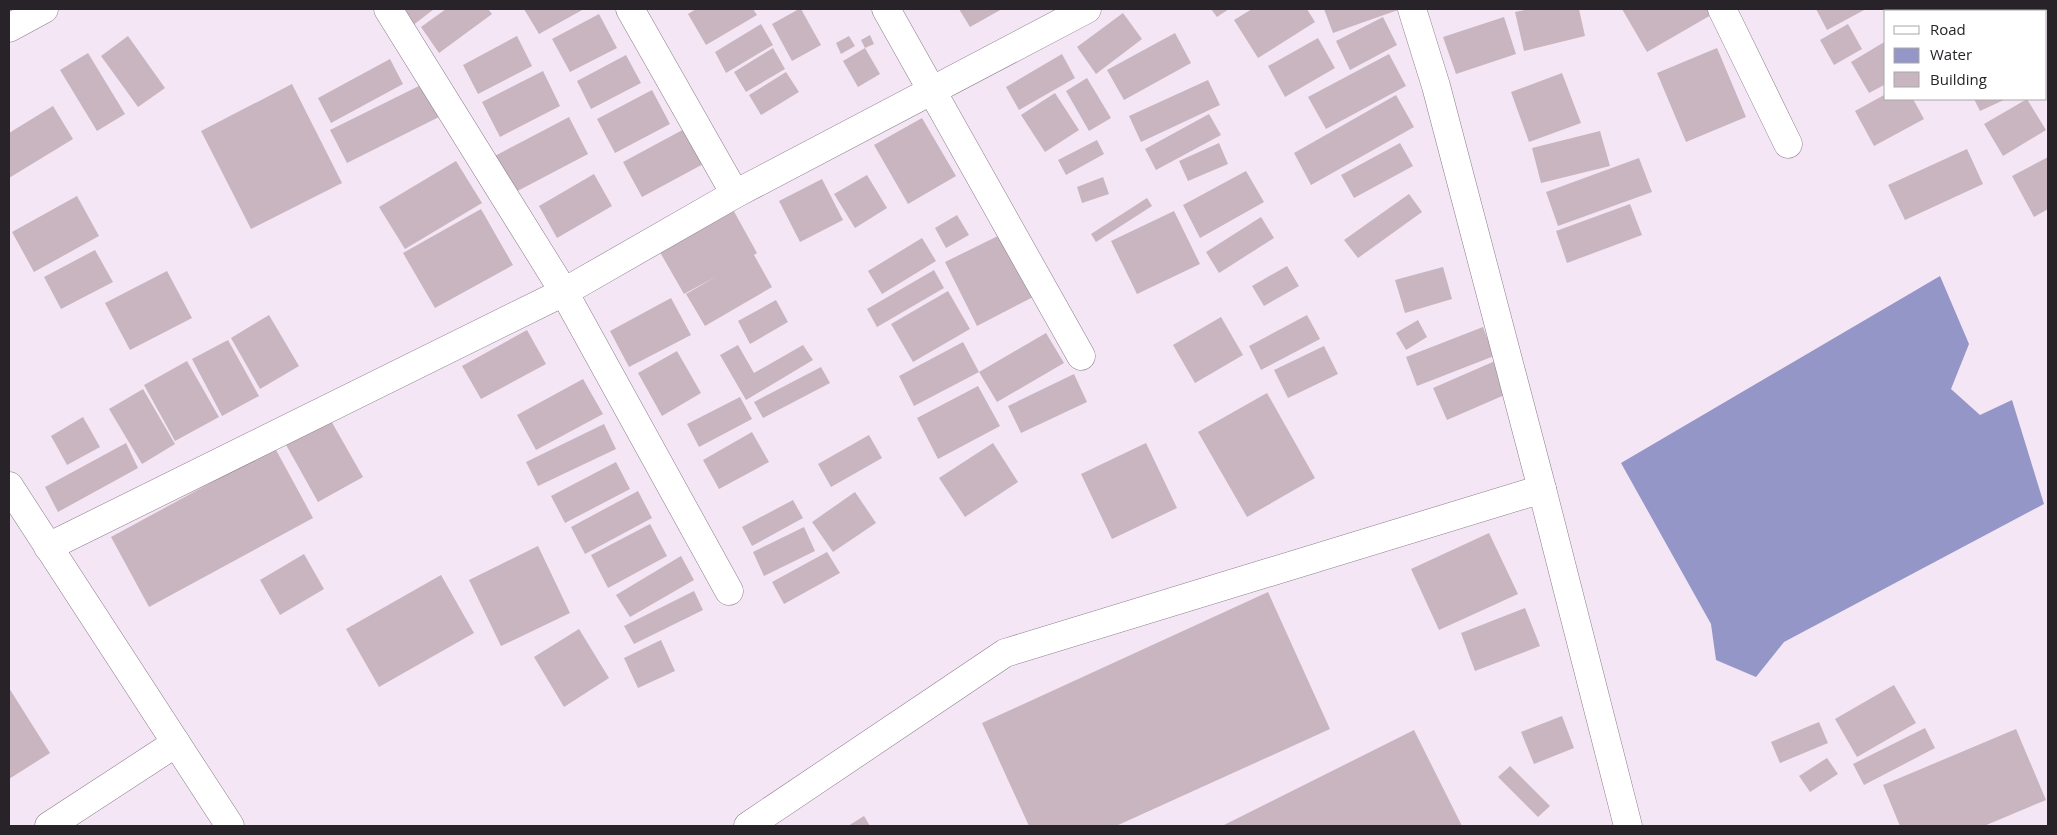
<svg xmlns="http://www.w3.org/2000/svg" width="2057" height="835" viewBox="0 0 2057 835" font-family="'Open Sans',sans-serif">
  <style>
    .water { fill: #9396c6 }
    .building { fill: #c8b5bf }
    .lines { fill: none; stroke-linecap: round; stroke-linejoin: round }
    .minor-casing { stroke: #897c8a; stroke-width: 29 }
    .minor { stroke: #fff; stroke-width: 28 }
  </style>
  <rect width="100%" height="100%" fill="#f5e6f6"/>
  <path class="water" d="M1940,276L1969,344L1951,389L1980,415L2012,400L2044,504L1784,642L1756,677L1716,660L1711,624L1621,463Z"/>
  <g class="building">
    <path d="M399,9H434L412,26Z"/>
    <path d="M446,9H488L492,14L439,53L421,27Z"/>
    <path d="M524,9H584L539,34Z"/>
    <path d="M696,9H753L757,15L706,45L688,14Z"/>
    <path d="M799,9H801L821,45L792,61L772,24Z"/>
    <path d="M959,9H1002L970,27Z"/>
    <path d="M1211,9H1229L1217,17Z"/>
    <path d="M1252,9H1307L1315,22L1258,58L1234,20Z"/>
    <path d="M1324,9H1398V10L1333,33Z"/>
    <path d="M1529,9H1579L1585,36L1524,51L1515,12Z"/>
    <path d="M1622,9H1717L1718,11L1647,52Z"/>
    <path d="M1816,9H1866L1827,30Z"/>
    <path d="M1952,9H1986L1988,11H1951Z"/>
    <path d="M1123,13L1142,39L1096,74L1077,47Z"/>
    <path d="M599,14L617,48L570,72L552,39Z"/>
    <path d="M1383,17L1397,45L1350,70L1336,41Z"/>
    <path d="M1504,17L1516,54L1456,74L1443,37Z"/>
    <path d="M761,24L773,45L726,73L715,52Z"/>
    <path d="M1848,24L1862,49L1834,65L1820,40Z"/>
    <path d="M1175,33L1191,63L1124,100L1107,70Z"/>
    <path d="M870,35L874,44L865,48L880,74L858,87L843,61L865,48L861,40Z"/>
    <path d="M128,36L165,88L138,107L101,56Z"/>
    <path d="M517,36L532,66L478,94L463,65Z"/>
    <path d="M849,36L855,46L841,54L836,43Z"/>
    <path d="M1318,38L1335,68L1285,97L1268,66Z"/>
    <path d="M1886,41V84L1869,93L1851,62Z"/>
    <path d="M773,48L785,69L746,92L734,72Z"/>
    <path d="M1717,48L1746,117L1686,142L1657,73Z"/>
    <path d="M88,53L125,114L97,131L60,70Z"/>
    <path d="M1062,54L1075,78L1019,110L1006,87Z"/>
    <path d="M1389,54L1406,86L1326,129L1308,97Z"/>
    <path d="M626,55L641,83L591,109L577,81Z"/>
    <path d="M390,59L403,84L331,123L318,98Z"/>
    <path d="M543,71L560,106L500,137L482,102Z"/>
    <path d="M786,72L799,92L761,115L749,95Z"/>
    <path d="M1562,73L1581,123L1529,142L1511,92Z"/>
    <path d="M1087,78L1111,118L1089,131L1066,91Z"/>
    <path d="M1208,80L1220,105L1141,142L1129,116Z"/>
    <path d="M425,83L441,116L347,163L330,130Z"/>
    <path d="M292,84L342,183L251,229L201,131Z"/>
    <path d="M652,90L670,124L615,153L597,119Z"/>
    <path d="M1055,93L1079,130L1045,152L1021,115Z"/>
    <path d="M1886,94V99H1913L1924,119L1874,146L1855,111Z"/>
    <path d="M1396,95L1414,127L1311,185L1294,153Z"/>
    <path d="M1974,99H2006L1980,111Z"/>
    <path d="M2027,99L2046,130L2003,156L1984,124Z"/>
    <path d="M53,106L73,139L9,178V133Z"/>
    <path d="M1209,114L1221,135L1156,170L1145,149Z"/>
    <path d="M569,117L588,154L508,196L489,159Z"/>
    <path d="M922,118L956,176L908,204L874,145Z"/>
    <path d="M688,127L707,162L642,197L623,162Z"/>
    <path d="M1600,131L1610,166L1541,183L1532,148Z"/>
    <path d="M1097,140L1104,154L1066,175L1058,160Z"/>
    <path d="M1219,143L1228,164L1188,181L1179,161Z"/>
    <path d="M1400,143L1413,166L1354,198L1341,175Z"/>
    <path d="M1967,149L1983,184L1905,220L1888,185Z"/>
    <path d="M2048,157V209L2034,217L2012,176Z"/>
    <path d="M1639,158L1652,192L1558,226L1546,192Z"/>
    <path d="M456,161L482,203L405,249L379,207Z"/>
    <path d="M1246,171L1264,202L1200,238L1183,205Z"/>
    <path d="M594,174L612,206L557,238L539,206Z"/>
    <path d="M867,175L887,208L855,228L834,194Z"/>
    <path d="M1103,177L1109,194L1082,203L1077,187Z"/>
    <path d="M822,179L843,220L800,242L779,201Z"/>
    <path d="M1409,194L1422,212L1358,258L1344,240Z"/>
    <path d="M77,196L99,236L34,272L12,232Z"/>
    <path d="M1147,198L1152,206L1096,242L1091,234Z"/>
    <path d="M1630,204L1642,235L1567,263L1556,231Z"/>
    <path d="M731,206L757,253L754,255L772,287L705,326L686,294L717,276L684,294L657,247Z"/>
    <path d="M481,209L513,265L435,308L403,253Z"/>
    <path d="M1174,211L1200,264L1137,294L1111,241Z"/>
    <path d="M957,215L969,235L946,248L935,228Z"/>
    <path d="M1261,217L1274,238L1219,273L1206,252Z"/>
    <path d="M1008,231L1039,294L977,326L945,262Z"/>
    <path d="M922,238L936,261L882,294L868,271Z"/>
    <path d="M95,250L113,282L61,309L44,277Z"/>
    <path d="M1287,266L1299,286L1264,306L1252,286Z"/>
    <path d="M1443,267L1452,299L1405,313L1395,280Z"/>
    <path d="M934,270L944,288L877,327L867,309Z"/>
    <path d="M167,271L192,318L130,350L105,303Z"/>
    <path d="M948,291L970,329L913,362L891,324Z"/>
    <path d="M671,298L691,335L629,367L610,331Z"/>
    <path d="M776,300L788,322L750,344L738,321Z"/>
    <path d="M269,315L299,366L260,389L231,338Z"/>
    <path d="M1307,315L1320,339L1261,370L1249,346Z"/>
    <path d="M1221,317L1243,355L1195,383L1173,345Z"/>
    <path d="M1418,320L1427,337L1406,350L1396,333Z"/>
    <path d="M1483,327L1494,356L1417,386L1406,357Z"/>
    <path d="M527,330L546,364L481,399L462,366Z"/>
    <path d="M1046,333L1064,363L997,402L979,372Z"/>
    <path d="M228,340L259,396L222,416L192,359Z"/>
    <path d="M963,342L979,372L914,406L899,376Z"/>
    <path d="M738,345L754,373L803,345L813,360L746,400L720,355Z"/>
    <path d="M1324,346L1338,374L1288,398L1274,370Z"/>
    <path d="M677,351L701,393L662,416L638,373Z"/>
    <path d="M187,361L219,417L175,441L144,385Z"/>
    <path d="M1495,361L1509,393L1447,420L1433,388Z"/>
    <path d="M821,367L830,383L763,418L754,402Z"/>
    <path d="M1074,374L1087,402L1021,433L1008,406Z"/>
    <path d="M583,379L603,414L536,450L517,415Z"/>
    <path d="M978,386L1000,426L938,459L917,418Z"/>
    <path d="M143,389L175,444L142,464L109,409Z"/>
    <path d="M1267,393L1315,478L1247,517L1198,432Z"/>
    <path d="M740,397L752,419L699,447L687,424Z"/>
    <path d="M83,417L100,447L67,465L51,436Z"/>
    <path d="M330,419L363,477L318,502L285,443Z"/>
    <path d="M604,424L616,449L538,486L526,462Z"/>
    <path d="M752,432L769,462L719,489L703,460Z"/>
    <path d="M869,435L882,458L831,487L818,464Z"/>
    <path d="M126,443L138,468L58,512L45,487Z"/>
    <path d="M993,443L1018,482L965,517L939,478Z"/>
    <path d="M1146,443L1177,508L1112,539L1081,474Z"/>
    <path d="M275,448L313,518L149,607L111,537Z"/>
    <path d="M616,462L630,489L565,523L551,496Z"/>
    <path d="M638,491L652,518L585,554L571,527Z"/>
    <path d="M855,492L876,523L833,552L812,522Z"/>
    <path d="M793,500L803,518L752,546L742,527Z"/>
    <path d="M650,524L667,556L608,588L591,555Z"/>
    <path d="M804,527L815,551L764,576L753,552Z"/>
    <path d="M1489,533L1518,594L1439,630L1411,569Z"/>
    <path d="M538,546L570,613L501,646L469,580Z"/>
    <path d="M827,552L840,573L784,604L772,582Z"/>
    <path d="M304,554L324,589L280,615L260,580Z"/>
    <path d="M681,556L694,580L630,617L616,595Z"/>
    <path d="M441,575L474,633L379,687L346,629Z"/>
    <path d="M694,591L703,610L634,644L624,626Z"/>
    <path d="M1268,592L1330,729L1116,826H1029L982,723Z"/>
    <path d="M1525,608L1540,646L1475,671L1461,633Z"/>
    <path d="M579,629L609,678L564,707L534,657Z"/>
    <path d="M661,640L675,671L638,688L624,658Z"/>
    <path d="M1894,685L1916,723L1857,757L1835,719Z"/>
    <path d="M9,688L50,753L9,779Z"/>
    <path d="M1562,716L1574,748L1534,764L1521,732Z"/>
    <path d="M1819,722L1828,743L1780,763L1771,742Z"/>
    <path d="M1925,728L1935,748L1864,785L1853,764Z"/>
    <path d="M2016,729L2046,800L1984,826H1900L1883,785Z"/>
    <path d="M1414,730L1462,826H1222Z"/>
    <path d="M1827,758L1838,774L1810,792L1799,776Z"/>
    <path d="M1510,766L1550,806L1538,817L1498,777Z"/>
    <path d="M864,816L870,826H848Z"/>
  </g>
  <g class="lines">
    <defs>
      <g id="minor">
        <path d="M388,9L564,292L729,591"/>
        <path d="M630,9L735,194"/>
        <path d="M886,9L1081,356"/>
        <path d="M1412,9L1436,86L1542,489"/>
        <path d="M1722,9L1788,144"/>
        <path d="M9,28L44,9"/>
        <path d="M9,486L230,826"/>
        <path d="M48,547L564,292L735,194L1087,9"/>
        <path d="M49,826L176,743"/>
        <path d="M748,826L1005,653L1542,489L1628,826"/>
      </g>
    </defs>
    <use href="#minor" class="minor-casing"/>
    <use href="#minor" class="minor"/>
  </g>
  <rect width="2057" height="835" fill="none" stroke="#282329" stroke-width="20"/>
  <rect x="1884" y="10" width="162" height="90" fill="#ffffff" stroke="#a9a7a9"/>
  <rect x="1894" y="26" width="25" height="8" fill="#ffffff" stroke="#a9a7a9"/>
  <text x="1930" y="35" font-size="15" fill="#282329">Road</text>
  <rect x="1894" y="48" width="25" height="15" fill="#9396c6" stroke="#a9a7a9"/>
  <text x="1930" y="60" font-size="15" fill="#282329">Water</text>
  <rect x="1894" y="72" width="25" height="15" fill="#c8b5bf" stroke="#a9a7a9"/>
  <text x="1930" y="85" font-size="15" fill="#282329">Building</text>
</svg>
